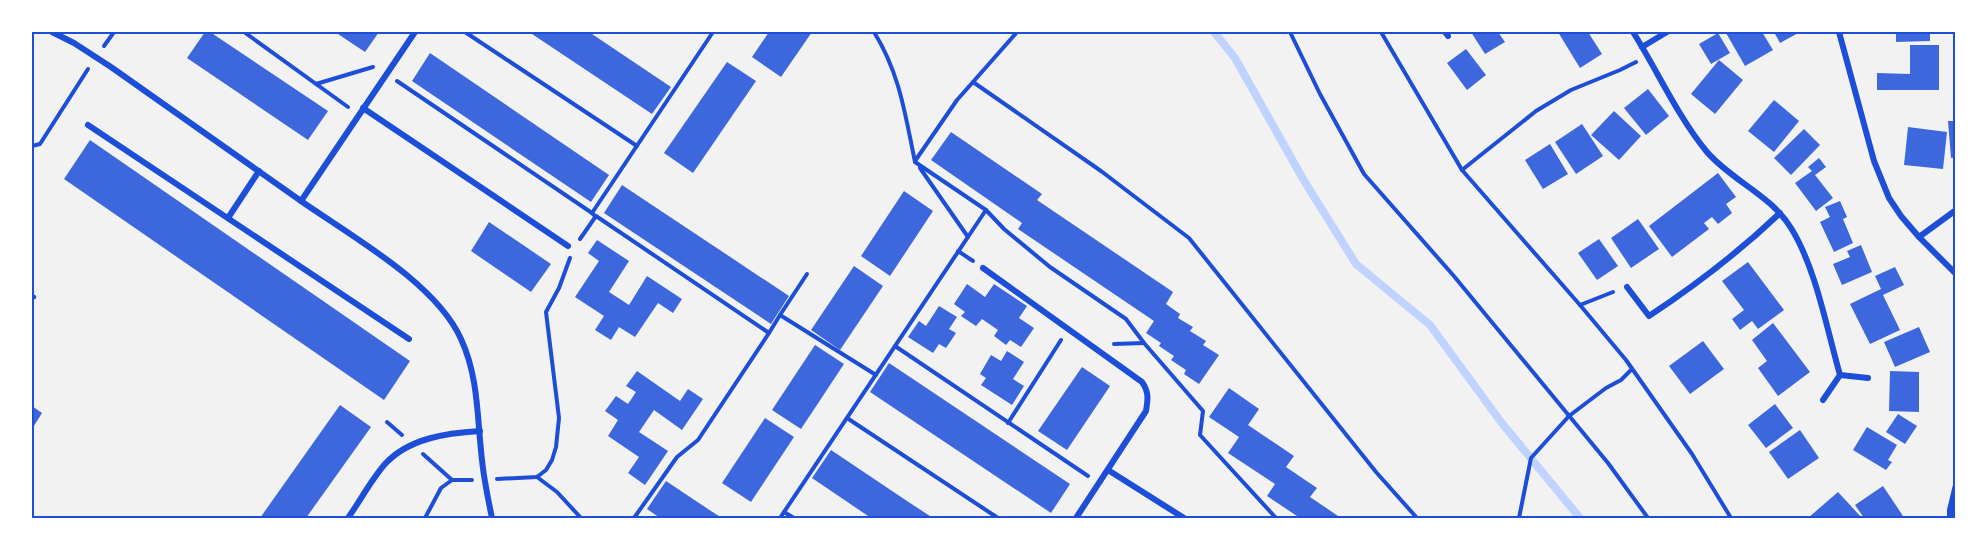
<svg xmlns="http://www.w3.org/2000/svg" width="1987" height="550" viewBox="0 0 1987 550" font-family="Overpass,sans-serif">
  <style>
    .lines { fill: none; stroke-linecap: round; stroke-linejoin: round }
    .stream { stroke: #bfd3fe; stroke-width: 8 }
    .building { fill: #3d67dc }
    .path { stroke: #1d4ed8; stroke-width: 4 }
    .service { stroke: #1d4ed8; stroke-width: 4.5 }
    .minor { stroke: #1d4ed8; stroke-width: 6 }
    .neatline { fill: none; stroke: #1d4ed8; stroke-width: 2 }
  </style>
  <rect width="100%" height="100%" fill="#f2f2f2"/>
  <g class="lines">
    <path class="stream" d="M1214,32L1235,58L1303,179L1356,264L1430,325L1501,422L1580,518"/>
  </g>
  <g class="building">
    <path d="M205,32H210L328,111L308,140L187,58Z"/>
    <path d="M335,32H379L365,52Z"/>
    <path d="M529,32H589L671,87L652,114Z"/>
    <path d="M769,32H812L781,77L752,57Z"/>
    <path d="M1471,32H1498L1505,42L1485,54Z"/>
    <path d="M1558,32H1588L1602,54L1580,68Z"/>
    <path d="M1728,32H1762L1773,50L1745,66L1726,33Z"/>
    <path d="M1774,32H1800L1780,43Z"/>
    <path d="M1896,32H1930V41L1896,42Z"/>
    <path d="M1718,33L1730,53L1711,64L1699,44Z"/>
    <path d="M1910,45H1939V90H1877V73L1910,74Z"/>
    <path d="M1466,49L1486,75L1467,90L1447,63Z"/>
    <path d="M430,53L609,175L591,202L412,81Z"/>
    <path d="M1719,60L1743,80L1715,114L1691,94Z"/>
    <path d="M727,62L756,81L693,173L664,153Z"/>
    <path d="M1648,89L1669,116L1646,135L1624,108Z"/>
    <path d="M1774,100L1799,121L1774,152L1748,131Z"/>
    <path d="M1614,111L1641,136L1619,160L1591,135Z"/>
    <path d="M1948,121H1956V157L1951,158Z"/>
    <path d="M1582,124L1603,156L1576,174L1555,142Z"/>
    <path d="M1908,127L1947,132L1943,169L1904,165Z"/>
    <path d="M1804,129L1820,145L1791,175L1774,158Z"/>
    <path d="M951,132L1042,194L1037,200L1173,292L1166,304L1180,314L1178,318L1193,327L1190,331L1206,341L1203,345L1219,355L1199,384L1184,374L1186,370L1171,360L1174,356L1159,346L1161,343L1146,333L1154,321L1018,229L1022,223L931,160Z"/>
    <path d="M90,140L410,361L384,400L64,179Z"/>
    <path d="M1550,144L1568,174L1543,189L1525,160Z"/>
    <path d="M1819,158L1826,167L1815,175L1833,198L1816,211L1795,183L1812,171L1808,167Z"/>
    <path d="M1718,173L1736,197L1726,204L1732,213L1718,224L1712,217L1704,223L1709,229L1672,257L1649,226Z"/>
    <path d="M622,185L789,296L771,324L604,213Z"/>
    <path d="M904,191L933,211L890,276L861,256Z"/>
    <path d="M1840,201L1847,217L1843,219L1853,243L1834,252L1820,222L1830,217L1825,207Z"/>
    <path d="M1638,219L1659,249L1631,268L1611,238Z"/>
    <path d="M489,222L551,264L531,292L471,251Z"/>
    <path d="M1599,239L1618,266L1597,280L1578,253Z"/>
    <path d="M597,240L629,261L609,292L629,305L647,276L682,299L673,313L658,303L635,337L619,327L611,340L595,330L604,316L575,297L599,261L588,253Z"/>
    <path d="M1861,245L1872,272L1842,285L1833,264L1850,257L1847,251Z"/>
    <path d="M1748,262L1784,310L1758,329L1752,321L1740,330L1732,319L1744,310L1722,281Z"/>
    <path d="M854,266L883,286L840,350L811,330Z"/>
    <path d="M1895,267L1904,285L1883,295L1900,330L1870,344L1850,304L1881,289L1875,276Z"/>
    <path d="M967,284L985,297L994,284L1027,306L1019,318L1034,328L1021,347L1010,340L1006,345L994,336L998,330L982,319L976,326L961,316L965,312L954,304Z"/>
    <path d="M939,306L957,317L949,329L956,333L946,348L939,344L933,353L908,337L919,321L926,326Z"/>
    <path d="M1773,323L1810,372L1778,396L1758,368L1767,361L1752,340Z"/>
    <path d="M1919,327L1930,352L1895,367L1884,342Z"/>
    <path d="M1703,341L1724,369L1690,394L1669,366Z"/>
    <path d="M815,345L844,364L801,429L772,410Z"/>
    <path d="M1007,351L1024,362L1013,379L1024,386L1012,405L981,385L986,378L980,374L991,355L1001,361Z"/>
    <path d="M889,363L1070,484L1051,513L870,392Z"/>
    <path d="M1082,367L1110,386L1067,450L1038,431Z"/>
    <path d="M637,371L680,401L688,389L703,399L682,430L654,410L639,432L668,451L645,485L628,473L639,457L608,436L618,420L605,411L616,396L628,404L636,392L626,386Z"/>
    <path d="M1890,371L1919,372V412L1889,411Z"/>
    <path d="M1229,388L1259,409L1248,425L1294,456L1286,467L1317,488L1310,497L1341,518H1296L1297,516L1267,496L1275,484L1228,453L1239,437L1209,417Z"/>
    <path d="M1775,404L1793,428L1766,448L1748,425Z"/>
    <path d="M340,405L371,427L306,518H260Z"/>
    <path d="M32,406L42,413L32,429Z"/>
    <path d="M1898,414L1917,426L1905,444L1886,432Z"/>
    <path d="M765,418L794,437L751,502L722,483Z"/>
    <path d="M1867,427L1897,445L1888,460L1892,462L1886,470L1853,450Z"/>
    <path d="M1800,430L1819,458L1788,479L1769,452Z"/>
    <path d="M831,450L907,501L933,518H871L812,478Z"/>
    <path d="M666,481L711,511L722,518H660L647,509Z"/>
    <path d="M1883,486L1903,516L1899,518H1864L1855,505Z"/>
    <path d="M1838,492L1862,518H1808Z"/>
  </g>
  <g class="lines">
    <g class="path">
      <path d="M244,32L348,107"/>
      <path d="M465,32L637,146"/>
      <path d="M874,32C900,74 905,114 915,162L986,210L1004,229L1050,267L1126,319L1144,343L1203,411L1200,435L1276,518"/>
      <path d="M1017,32L973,82L1101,171L1189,238L1376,472L1417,518"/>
      <path d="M1290,32L1320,94L1364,174L1453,275L1608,463L1648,518"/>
      <path d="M1381,32L1462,170L1580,305L1626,360L1692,454L1731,518"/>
      <path d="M104,46L114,32"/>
      <path d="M397,81L592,213"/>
      <path d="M316,84L373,67"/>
      <path d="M32,146L40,144L88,69"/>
      <path d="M915,161L957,100L973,82"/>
      <path d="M920,168L968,237"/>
      <path d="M1462,170L1536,111L1571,90L1620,70L1636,62"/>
      <path d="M594,215L592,213L713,32"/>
      <path d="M580,239L596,216L769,333L780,315L876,375"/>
      <path d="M958,251L973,261"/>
      <path d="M1580,305L1613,292"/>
      <path d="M780,315L807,274"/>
      <path d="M1114,344L1144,343"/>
      <path d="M895,346L1088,476"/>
      <path d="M847,418L998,518"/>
      <path d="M387,422L402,435"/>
      <path d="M1008,423L1061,340"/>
      <path d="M423,454L452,480H472"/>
      <path d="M537,477L557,492L581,518"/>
      <path d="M497,479L537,477L546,470L552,460L556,447L559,418L546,312L559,288L570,258"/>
      <path d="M784,512L794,518"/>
      <path d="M425,518L441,488L452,480"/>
      <path d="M634,518L677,457L698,440L769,333"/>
      <path d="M780,518L986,210"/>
      <path d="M1519,518L1531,458L1569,416L1606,388L1621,380L1632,369"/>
    </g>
    <path class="service" d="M32,296L34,297"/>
    <g class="minor">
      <path d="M52,32L74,43L111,67C174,111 237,156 301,201C351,236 436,283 461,339C479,378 477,419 482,460C484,480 488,499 492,518"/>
      <path d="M1445,32L1448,36"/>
      <path d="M1633,32C1657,70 1678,117 1707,152C1732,181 1771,195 1791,228C1816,268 1827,330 1840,375L1823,400"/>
      <path d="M1839,32L1874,161L1889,198L1901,216L1919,237L1956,274"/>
      <path d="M1642,47L1667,32"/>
      <path d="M363,108L568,246"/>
      <path d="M88,125L409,339"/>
      <path d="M301,201L415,32"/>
      <path d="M228,218L259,171"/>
      <path d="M1919,237L1956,210"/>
      <path d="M983,268L1142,382C1149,392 1148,399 1146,411L1076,518"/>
      <path d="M1627,287L1649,316C1696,285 1739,252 1780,213"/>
      <path d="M1840,375L1868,378"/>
      <path d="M1108,470L1184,518"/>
      <path d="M348,518C360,501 371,480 385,464C409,438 447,433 480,431"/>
      <path d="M1950,518V510L1956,485"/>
    </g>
  </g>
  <rect width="1987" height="550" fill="none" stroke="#ffffff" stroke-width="66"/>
  <rect x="33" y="33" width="1921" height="484" class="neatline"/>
</svg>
